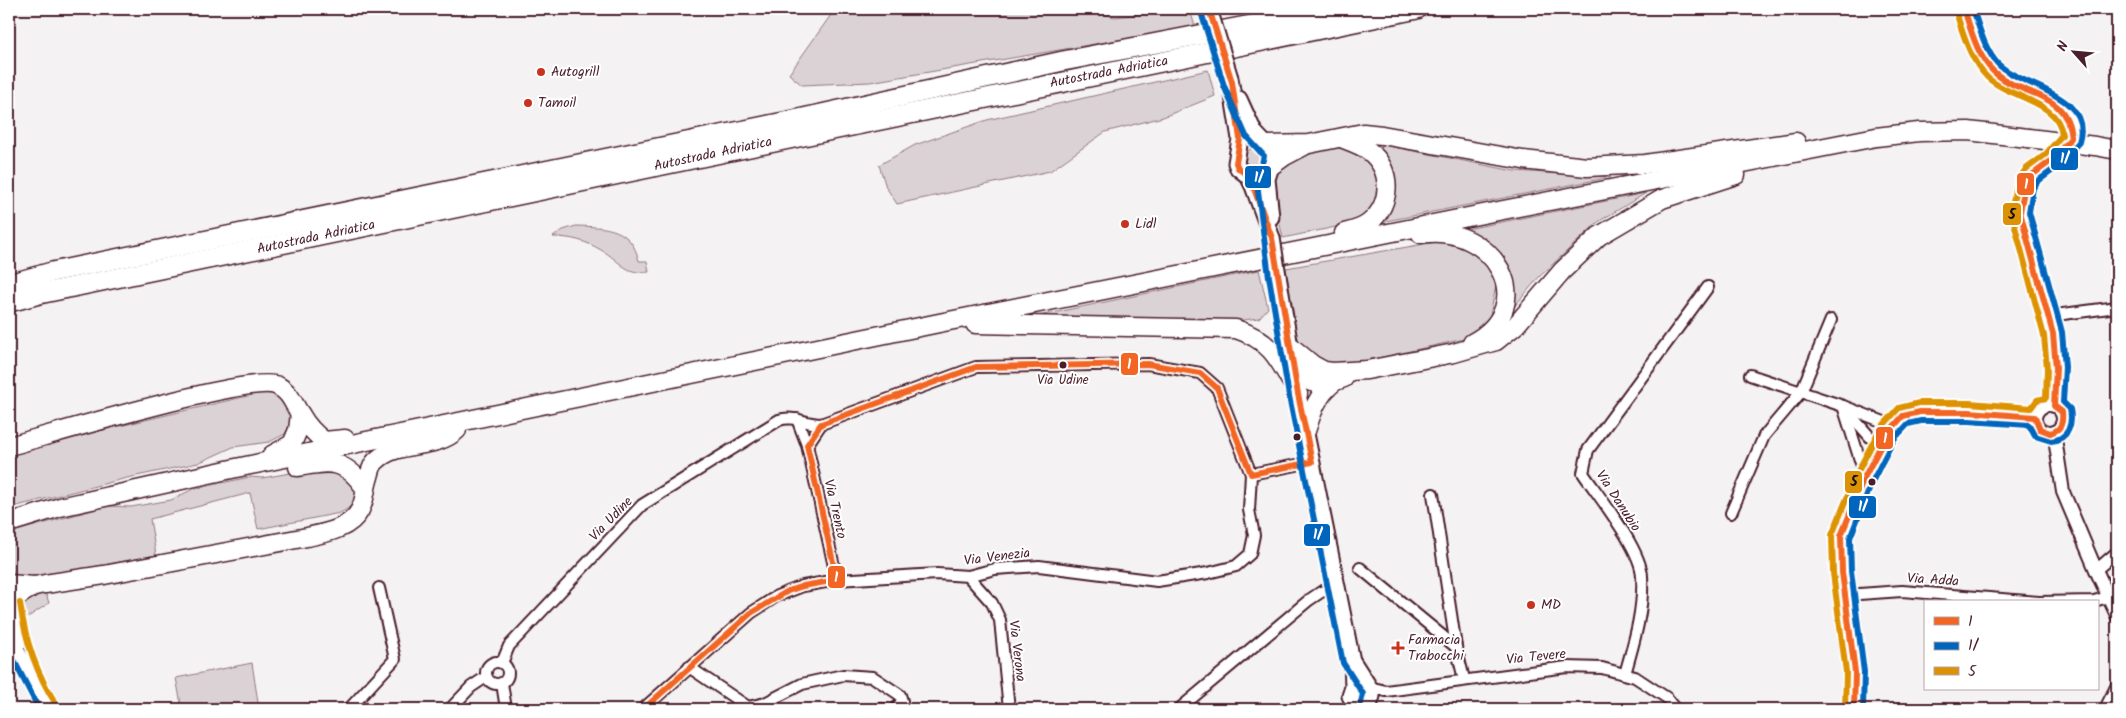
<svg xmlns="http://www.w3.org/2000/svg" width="2126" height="718" viewBox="0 0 2126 718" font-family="Kalam,sans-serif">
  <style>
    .green { fill: #dbd2d5; stroke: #927880 }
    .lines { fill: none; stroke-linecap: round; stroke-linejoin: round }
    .minor-casing { stroke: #4a1f2b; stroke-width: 14 }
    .tertiary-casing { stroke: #4a1f2b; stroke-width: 16 }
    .secondary-casing { stroke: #4a1f2b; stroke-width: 19 }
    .trunk-casing { stroke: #4a1f2b; stroke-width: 21 }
    .motorway-casing { stroke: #4a1f2b; stroke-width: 22 }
    .minor { stroke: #fff; stroke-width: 10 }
    .tertiary { stroke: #fff; stroke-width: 12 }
    .secondary { stroke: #fff; stroke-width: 15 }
    .trunk { stroke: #fff; stroke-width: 18 }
    .motorway { stroke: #fff; stroke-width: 19 }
    .secondary-bridge-casing { stroke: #4a1f2b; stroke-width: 19; stroke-linecap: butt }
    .trunk-bridge-casing { stroke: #4a1f2b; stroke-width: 21; stroke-linecap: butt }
    .secondary-bridge { stroke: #fff; stroke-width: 15 }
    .trunk-bridge { stroke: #fff; stroke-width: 18 }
    .bus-1-casing { stroke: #fff; stroke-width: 10 }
    .bus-2-casing { stroke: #fff; stroke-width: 10 }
    .bus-3-casing { stroke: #fff; stroke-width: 10 }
    .bus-1 { stroke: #f26522; stroke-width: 6 }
    .bus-2 { stroke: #0065bd; stroke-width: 6 }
    .bus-3 { stroke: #dd9206; stroke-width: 6 }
    .poi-dot { fill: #c8321e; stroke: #fff; stroke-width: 2 }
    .bus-dot { fill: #4a1f2b; stroke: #fff; stroke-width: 2 }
    .labels { text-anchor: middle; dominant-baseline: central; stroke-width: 4; stroke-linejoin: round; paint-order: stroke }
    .bus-label { font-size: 13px; fill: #4a1f2b; stroke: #fff }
    .poi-label { font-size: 14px; fill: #4a1f2b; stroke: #fff; text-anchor: start }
    .street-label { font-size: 14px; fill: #4a1f2b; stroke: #fff }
    .line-badge { stroke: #fff; stroke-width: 2 }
    .badge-label { font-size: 14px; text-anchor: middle; font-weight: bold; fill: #fff }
    .pale-badge-label { font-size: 14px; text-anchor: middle; font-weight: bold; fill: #111 }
  </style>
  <rect width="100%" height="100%" fill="#f4f2f2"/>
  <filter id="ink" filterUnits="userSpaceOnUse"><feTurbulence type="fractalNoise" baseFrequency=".02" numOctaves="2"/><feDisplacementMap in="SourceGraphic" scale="10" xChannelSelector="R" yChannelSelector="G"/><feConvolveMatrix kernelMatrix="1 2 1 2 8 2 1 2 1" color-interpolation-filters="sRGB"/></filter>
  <g filter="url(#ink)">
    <g class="green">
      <path d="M850,9H1079L1115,17L1190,9L1195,27L870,82L802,85L789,74L833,12Z"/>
      <path d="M1208,70L1215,96L1163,117L1105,132L1050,171L897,204L886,187L879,165L915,145L987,120Z"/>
      <path d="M1369,142L1514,171L1611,177L1381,222L1391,201Z"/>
      <path d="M1348,147L1372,160L1381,188L1377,204L1364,219L1350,224L1283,238L1272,189L1277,167L1313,149Z"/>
      <circle cx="1255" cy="159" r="11"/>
      <path d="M1646,193L1598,222L1539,277L1498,326L1511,297L1462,230Z"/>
      <path d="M576,226C607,227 631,227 639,261H647L649,272C624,275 620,260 601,250C586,241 571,237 553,237L563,230Z"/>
      <path d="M1442,241L1467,246L1482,258L1492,270L1496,286L1489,320L1464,339L1338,367L1326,365L1301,346L1296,333L1286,268Z"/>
      <path d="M1259,270L1268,308L1259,318L1236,321L1033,317Z"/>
      <path d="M269,391L282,396L292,406V421L285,434L269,442L233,447L198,463L127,478L9,508V452Z"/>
      <path d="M324,467L338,468L357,489C356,502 352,507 340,513L258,529L250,493L150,519L156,555L24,580C2,567 9,556 9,533L107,506L131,507L171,500L193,489L250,477L262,478Z"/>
      <path d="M45,591L49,603L25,619C23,601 28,597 45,591Z"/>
      <path d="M252,663L259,709H182L176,678Z"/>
    </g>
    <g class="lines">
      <defs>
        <g id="minor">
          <path d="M2048,316L2117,307"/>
          <path d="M1750,375L1843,406L1894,426"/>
          <path d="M1843,406L1865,476"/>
          <path d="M1847,411L1871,438L1882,443"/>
          <path d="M797,419L807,445L837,580"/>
          <path d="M1251,474L1312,462"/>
          <path d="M1433,494L1456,647L1464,679"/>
          <path d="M1731,513L1764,436L1801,392L1831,320"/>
          <path d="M1360,568L1456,647"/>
          <path d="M2096,570L2117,552"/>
          <path d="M968,576L992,603L1000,620L1009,709"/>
          <path d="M1845,595L1902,591L2039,602L2094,601L2108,597"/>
          <circle cx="497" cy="673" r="11"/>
          <path d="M502,663L509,646L642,505L779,420C794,415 805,424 821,424"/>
          <path d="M689,667L748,707L765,703L802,684L843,675L873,677L900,695L902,701L896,709"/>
          <path d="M1625,674C1634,642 1644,610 1642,576C1641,549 1599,497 1583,473L1588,450L1708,287"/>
          <path d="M502,683L506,709"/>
          <path d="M1369,687L1386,691L1567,667L1602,668L1635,677L1667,698L1676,709"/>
          <path d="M349,709L395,659L379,588"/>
          <path d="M450,709L471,687L486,677"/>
          <path d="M643,709L751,613L777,596L803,586L837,580L937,574L968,576L995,569L1039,566L1157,581L1208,573L1236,566L1250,554L1254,535L1249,510L1251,474L1217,388L1200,373L1148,364L976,367L821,424L807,445"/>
          <path d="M879,709H883"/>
          <path d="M1179,709L1309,600L1321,592L1337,585"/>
          <path d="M1854,709L1855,672L1842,572L1841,536L1865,476L1887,434L1903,416L1920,412H1969L2035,417"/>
        </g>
        <g id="tertiary">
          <path d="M1964,9C1971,30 1977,53 1993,71C2016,95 2076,95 2071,138L2051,161L2032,175L2025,185L2020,212L2053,334L2056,368L2054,406"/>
          <circle cx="2049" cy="419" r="14"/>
          <path d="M2054,432L2063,492L2096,570L2117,615"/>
          <path d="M11,604L19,644"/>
          <path d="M9,633L49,709"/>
          <path d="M2106,709L2117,687"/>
        </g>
        <g id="secondary">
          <path d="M1230,78L1240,139L1236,163L1238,168L1248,176L1253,186L1272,238"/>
          <path d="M1239,99L1254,132L1270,149L1273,154V160L1267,179L1271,217"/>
          <path d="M1278,276L1298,394L1352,661L1353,687L1350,696L1358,709"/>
          <path d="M1353,662L1371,690L1372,696L1368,709"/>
        </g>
        <g id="trunk">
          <path d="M1341,138C1351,142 1361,145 1369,151C1393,170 1392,204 1369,223C1362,229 1353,231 1344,233"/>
          <path d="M1267,145L1309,144L1363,133L1382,135L1523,160L1587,167L1645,164L1796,142"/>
          <path d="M1271,166L1285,156L1304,146"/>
          <path d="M1421,234C1493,222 1543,305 1472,343"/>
          <path d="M975,324L1236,329C1273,341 1280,362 1298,394"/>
          <path d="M1290,346L1313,365L1324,371L1333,372L1367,370L1454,353L1496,341L1516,325L1562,271L1599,236L1662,199L1736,175"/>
          <path d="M1294,372C1311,386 1323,386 1344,378"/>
          <path d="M1306,431C1312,412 1317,395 1334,382"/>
          <path d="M9,446C47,436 254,373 278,386C291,393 293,404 301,415C307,426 314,433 324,441L345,439"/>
          <path d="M272,455L292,444L298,430L300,414"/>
          <path d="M298,467C331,461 345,459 365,488"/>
          <path d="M9,523L60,507L236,468L939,323L1493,212L1876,137L1919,132L1968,131L2028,138"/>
          <path d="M9,584L34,586"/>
          <path d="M13,599L34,586L45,584L104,575L307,537C326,533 350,529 360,510C365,501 365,490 368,480C370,474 371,466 375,462C397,439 435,451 457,430"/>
        </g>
        <g id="motorway">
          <path d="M9,284L52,272L794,120L1063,61L1335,9"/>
          <path d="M9,302L39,294L1417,9"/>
        </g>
      </defs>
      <use href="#minor" class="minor-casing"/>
      <use href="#tertiary" class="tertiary-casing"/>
      <use href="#secondary" class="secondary-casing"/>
      <use href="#trunk" class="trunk-casing"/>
      <use href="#motorway" class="motorway-casing"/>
      <use href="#minor" class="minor"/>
      <use href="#tertiary" class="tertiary"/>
      <use href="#secondary" class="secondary"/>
      <use href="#trunk" class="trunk"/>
      <use href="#motorway" class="motorway"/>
      <defs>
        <g id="secondary-bridge">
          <path d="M1209,9L1230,78"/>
          <path d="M1272,238L1278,276"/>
        </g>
        <path id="trunk-bridge" d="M2028,138L2095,146L2117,150"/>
      </defs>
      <use href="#secondary-bridge" class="secondary-bridge-casing"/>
      <use href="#trunk-bridge" class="trunk-bridge-casing"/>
      <use href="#secondary-bridge" class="secondary-bridge"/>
      <use href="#trunk-bridge" class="trunk-bridge"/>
      <defs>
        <g id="bus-1">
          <path d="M652,709L648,705L751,613L788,591L803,586L837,580L807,445L821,424L976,367L1148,364L1200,373L1217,388L1251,474L1312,462L1298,394L1272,238L1253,186L1248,176L1238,168L1236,163L1240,139L1232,82L1209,9"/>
          <path d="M1854,709L1855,672L1842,572L1841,536L1865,476L1887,434L1903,416L1920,412H1969L2035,417L2040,429L2050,433C2062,430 2063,422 2062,412L2054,406L2056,368L2053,334L2020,212L2025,185L2032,175L2051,161L2071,138C2068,90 2022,98 1994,72C1977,56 1971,30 1964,9"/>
        </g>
        <g id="bus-2">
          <path d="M1201,12L1224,86L1246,136L1264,156L1258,177V191L1269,277L1289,396L1343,663L1363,694L1360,707"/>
          <path d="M9,651L39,709"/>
          <path d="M1863,709L1864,672L1851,571L1850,538L1873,480L1894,439L1908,424L1921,421H1969L2029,425L2035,436L2051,441C2069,439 2073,424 2070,409L2063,402L2065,367L2062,332L2029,212L2033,188L2038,181L2057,167L2079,142C2093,94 2023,88 1999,65C1985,51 1979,27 1973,9"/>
        </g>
        <g id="bus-3">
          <path d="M20,603C25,640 36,673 56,704"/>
          <path d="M1845,709L1846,672L1833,573L1832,535L1857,473L1880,429L1899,408L1919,403H1970L2031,408L2037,400L2046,398L2047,368L2044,336L2011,211L2018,180L2026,169L2045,155L2062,135C2060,101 2008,98 1987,77C1970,60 1963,34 1956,12"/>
        </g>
      </defs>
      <use href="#bus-1" class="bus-1-casing"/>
      <use href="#bus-2" class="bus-2-casing"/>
      <use href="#bus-3" class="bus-3-casing"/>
      <use href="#bus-1" class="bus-1"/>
      <use href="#bus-2" class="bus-2"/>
      <use href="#bus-3" class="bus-3"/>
    </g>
  </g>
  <g class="poi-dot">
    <circle cx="541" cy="72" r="5"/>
    <circle cx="528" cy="103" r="5"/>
    <circle cx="1125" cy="224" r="5"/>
    <circle cx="1531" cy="605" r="5"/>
    <path d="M1395.5 640.5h5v5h5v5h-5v5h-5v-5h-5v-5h5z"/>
  </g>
  <g class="bus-dot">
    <circle cx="1063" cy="365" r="4.5"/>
    <circle cx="1297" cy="437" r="4.5"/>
    <circle cx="1872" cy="482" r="4.5"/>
  </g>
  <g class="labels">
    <g class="bus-label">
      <text x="1063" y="380">Via Udine</text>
    </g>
    <g class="poi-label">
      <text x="551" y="72">Autogrill</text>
      <text x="538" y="103">Tamoil</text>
      <text x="1135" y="224">Lidl</text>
      <text x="1541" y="605">MD</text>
      <text x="1408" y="640">Farmacia<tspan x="1408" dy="16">Trabocchi</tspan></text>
    </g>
    <g class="street-label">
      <text transform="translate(1109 72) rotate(-11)">Autostrada Adriatica</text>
      <text transform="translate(713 154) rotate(-12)">Autostrada Adriatica</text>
      <text transform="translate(316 237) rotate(-12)">Autostrada Adriatica</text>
      <text transform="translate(1618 501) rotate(57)">Via Danubio</text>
      <text transform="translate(835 509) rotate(77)">Via Trento</text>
      <text transform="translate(611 519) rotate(-46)">Via Udine</text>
      <text transform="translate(997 557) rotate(-7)">Via Venezia</text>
      <text transform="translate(1933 580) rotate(4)">Via Adda</text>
      <text transform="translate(1017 651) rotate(83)">Via Verona</text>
      <text transform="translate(1536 657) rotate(-6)">Via Tevere</text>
    </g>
  </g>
  <g class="line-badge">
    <rect x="2050" y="147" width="29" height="24" rx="5" fill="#0065bd"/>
    <rect x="1244" y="165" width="28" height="24" rx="5" fill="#0065bd"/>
    <rect x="2016" y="172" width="19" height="24" rx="5" fill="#f26522"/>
    <rect x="2002" y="202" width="20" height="24" rx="5" fill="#dd9206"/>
    <rect x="1120" y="352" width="19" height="24" rx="5" fill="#f26522"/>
    <rect x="1875" y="426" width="19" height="24" rx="5" fill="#f26522"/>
    <rect x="1844" y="470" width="19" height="24" rx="5" fill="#dd9206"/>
    <rect x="1848" y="495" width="29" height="24" rx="5" fill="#0065bd"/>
    <rect x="1303" y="523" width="28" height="24" rx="5" fill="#0065bd"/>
    <rect x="827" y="565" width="19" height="24" rx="5" fill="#f26522"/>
  </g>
  <g class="badge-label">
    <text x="2064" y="163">1/</text>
    <text x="1258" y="182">1/</text>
    <text x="2026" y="189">1</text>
    <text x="1129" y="369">1</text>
    <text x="1885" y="443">1</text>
    <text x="1862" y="511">1/</text>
    <text x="1317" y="539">1/</text>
    <text x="836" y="582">1</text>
  </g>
  <g class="pale-badge-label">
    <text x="2012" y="219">5</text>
    <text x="1854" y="486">5</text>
  </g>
  <rect width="2126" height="718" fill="none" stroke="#fff" stroke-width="30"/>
  <rect x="15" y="15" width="2096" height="688" fill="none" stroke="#4a1f2b" stroke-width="2" filter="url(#ink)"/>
  <rect x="1924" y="600" width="175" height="90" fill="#ffffff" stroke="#b7a5aa"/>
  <rect x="1934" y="617" width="25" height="8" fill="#f26522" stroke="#b7a5aa"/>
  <text x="1968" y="626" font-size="15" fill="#4a1f2b">1</text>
  <rect x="1934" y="642" width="25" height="8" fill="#0065bd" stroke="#b7a5aa"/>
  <text x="1968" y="650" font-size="15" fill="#4a1f2b">1/</text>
  <rect x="1934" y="667" width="25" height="8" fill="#dd9206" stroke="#b7a5aa"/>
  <text x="1968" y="676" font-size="15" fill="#4a1f2b">5</text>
  <g transform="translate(2074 52) rotate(297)" stroke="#ffffff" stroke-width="4" paint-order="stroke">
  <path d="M0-4L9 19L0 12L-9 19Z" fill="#4a1f2b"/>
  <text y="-8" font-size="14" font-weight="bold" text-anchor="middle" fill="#4a1f2b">N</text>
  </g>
</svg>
